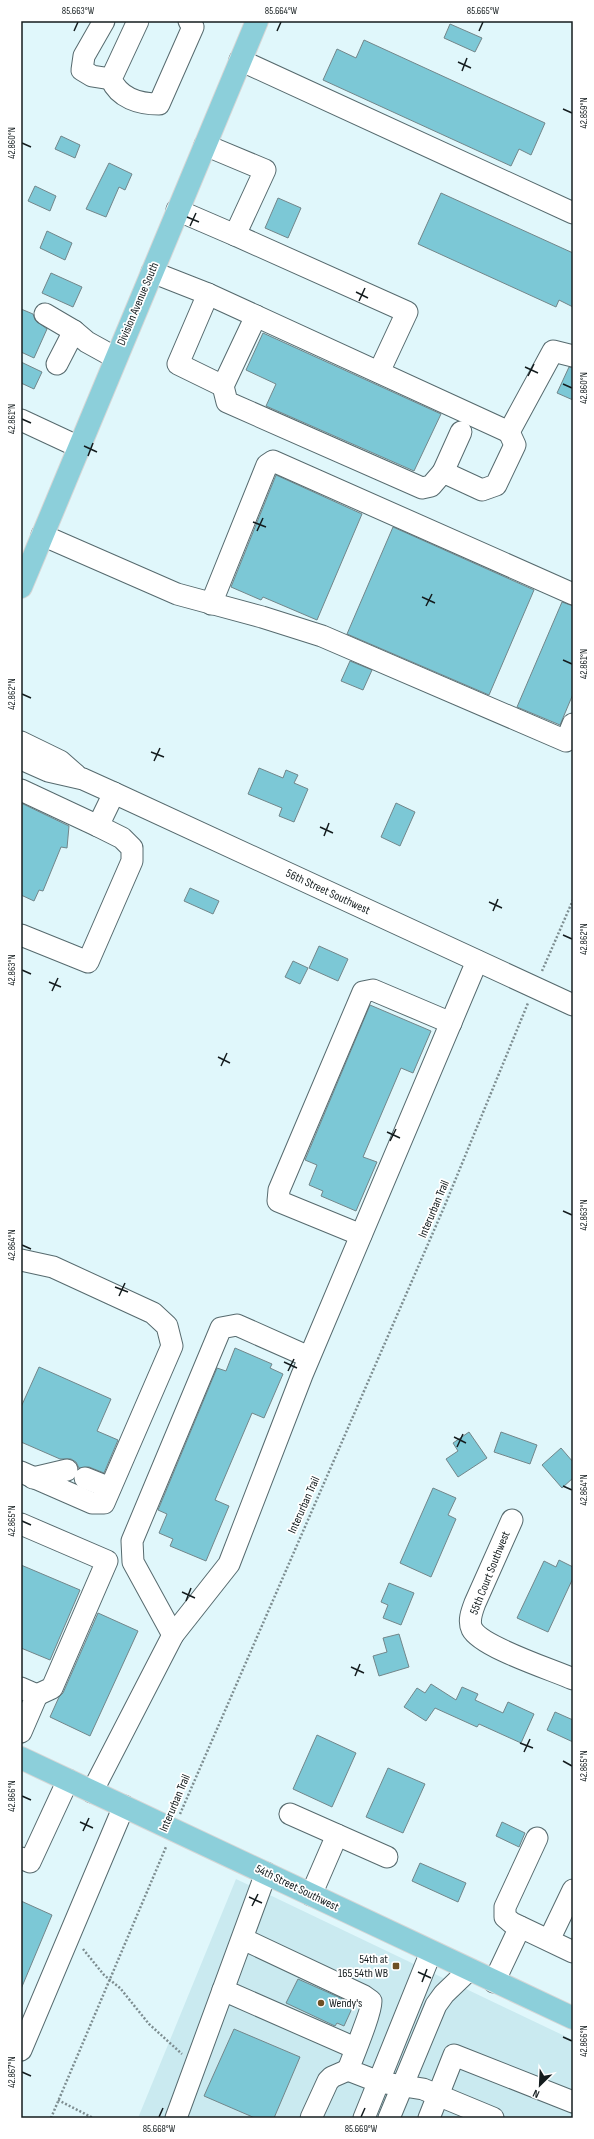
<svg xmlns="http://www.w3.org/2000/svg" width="594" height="2139" viewBox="0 0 594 2139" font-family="'Sofia Sans Condensed',sans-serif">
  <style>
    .built { fill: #caeaf0 }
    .building { fill: #7cc8d6; stroke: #72868a }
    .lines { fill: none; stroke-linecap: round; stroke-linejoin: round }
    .minor-casing { stroke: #566a6e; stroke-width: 23 }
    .major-casing { stroke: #d5d6d6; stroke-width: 24 }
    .path { stroke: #7d8d90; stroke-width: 2.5; stroke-dasharray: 2 2; stroke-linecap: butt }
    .minor { stroke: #fff; stroke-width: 21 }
    .major { stroke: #8ccfda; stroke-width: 22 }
    .ticks { fill: none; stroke: #141c1e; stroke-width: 1.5 }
    .poi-dot { fill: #6e4f24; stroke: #fff; stroke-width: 1.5 }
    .labels { text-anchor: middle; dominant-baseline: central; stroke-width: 3.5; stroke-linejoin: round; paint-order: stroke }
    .street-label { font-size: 12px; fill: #141c1e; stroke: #fff }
    .poi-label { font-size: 12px; fill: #141c1e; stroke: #fff; text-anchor: end }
    .neatline { fill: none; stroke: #141c1e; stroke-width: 1.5 }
    .ticks-label { font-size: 10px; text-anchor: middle; fill: #141c1e }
  </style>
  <rect width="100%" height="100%" fill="#e0f7fb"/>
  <path class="built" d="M236,1879L573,2040V2118H138Z"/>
  <g class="building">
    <path d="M450,24L482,38L475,52L444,38Z"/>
    <path d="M364,40L545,123L531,155L519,149L511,166L323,80L337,49L356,58Z"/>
    <path d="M61,136L80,145L75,158L55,149Z"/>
    <path d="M109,163L132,174L125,190L119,187L106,217L86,209Z"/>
    <path d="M35,186L56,196L50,211L28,201Z"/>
    <path d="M441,193L573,253V307L559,300L556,307L418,244Z"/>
    <path d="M278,198L301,208L288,238L265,228Z"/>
    <path d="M47,231L72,243L65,260L40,248Z"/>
    <path d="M51,273L82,287L73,307L42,293Z"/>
    <path d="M21,309L33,314L35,320L47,329L34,358L21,352Z"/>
    <path d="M263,333L441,414L414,471L266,406L276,384L246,370Z"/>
    <path d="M21,362L42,372L34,389L21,383Z"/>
    <path d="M569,367L573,368V400L557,393Z"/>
    <path d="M276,475L362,514L317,620L263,597L261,600L231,587Z"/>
    <path d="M393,527L534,590L489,695L347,634Z"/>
    <path d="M562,602L573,606V694L560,725L517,707Z"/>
    <path d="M350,661L372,670L363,690L341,681Z"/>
    <path d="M259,768L283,778L286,770L298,775L294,783L308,789L294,822L279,816L282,808L248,794Z"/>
    <path d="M21,803L69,826L67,848L61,847L43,891L39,890L34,901L21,895Z"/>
    <path d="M396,803L415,812L400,846L381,837Z"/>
    <path d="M190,888L219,901L213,914L184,901Z"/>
    <path d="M319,946L348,959L338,981L309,968Z"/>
    <path d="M293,961L308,968L300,984L285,977Z"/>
    <path d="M370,1005L431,1031L413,1073L401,1068L363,1157L377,1162L356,1211L321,1196L323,1191L309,1185L317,1165L305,1160Z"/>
    <path d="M235,1348L272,1364L270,1368L283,1374L264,1418L252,1413L215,1500L229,1506L206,1561L170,1546L173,1539L159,1533L167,1514L158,1510L217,1368L226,1371Z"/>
    <path d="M39,1367L111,1399L97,1431L118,1440L104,1473L89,1467L79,1468L76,1462L71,1459H60L21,1442V1407Z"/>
    <path d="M469,1432L487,1458L458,1477L446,1459L458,1451L453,1443Z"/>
    <path d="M501,1432L537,1445L530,1464L494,1452Z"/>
    <path d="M561,1448L573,1462V1478L562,1488L542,1465Z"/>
    <path d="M433,1488L456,1498L448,1515L456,1519L431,1577L400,1563Z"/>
    <path d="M559,1560L573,1567V1578L548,1632L517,1618L544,1561L556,1567Z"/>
    <path d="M21,1565L80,1590L50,1660L21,1648Z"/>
    <path d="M389,1583L414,1593L401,1625L383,1618L388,1605L381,1602Z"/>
    <path d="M98,1613L138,1631L90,1736L50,1717L59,1697L63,1693Z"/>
    <path d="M399,1634L409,1667L379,1676L373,1656L387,1652L383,1638Z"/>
    <path d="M431,1684L456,1700L462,1687L478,1694L475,1700L503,1713L508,1702L534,1714L521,1743L479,1724L477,1727L435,1708L426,1721L404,1707L417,1688L425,1693Z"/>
    <path d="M555,1712L573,1720V1742L547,1730Z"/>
    <path d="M317,1735L356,1753L332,1807L293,1789Z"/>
    <path d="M388,1768L425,1784L403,1833L366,1817Z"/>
    <path d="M502,1822L525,1833L519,1847L496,1836Z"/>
    <path d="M420,1863L466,1883L458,1902L412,1881Z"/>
    <path d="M21,1901L52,1915L21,1989Z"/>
    <path d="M298,1979L354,2004L344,2026L337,2023L335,2026L286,2003Z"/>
    <path d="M234,2029L300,2057L274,2118H255L204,2096Z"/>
  </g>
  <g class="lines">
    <defs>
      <g id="minor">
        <path d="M104,21L84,56L82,70L92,76L111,79"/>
        <path d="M138,21L111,79C119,98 139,104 159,104L193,27L189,21"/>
        <path d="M240,60L573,213"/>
        <path d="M177,210L235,235L265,170L205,145"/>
        <path d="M235,235L407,312L379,372"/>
        <path d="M152,272L208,294L509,432L553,351L573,356"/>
        <path d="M208,294L178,364L223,386L256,316"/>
        <path d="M45,314L74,331"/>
        <path d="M57,364L74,331L87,342L116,358"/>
        <path d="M223,386L227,402L422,488L431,486L443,472L482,490L496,485L515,445L509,432"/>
        <path d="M21,420L79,447"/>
        <path d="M443,472L461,432"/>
        <path d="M42,535L177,594L262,617L322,636L566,741L573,724"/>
        <path d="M211,604L267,465L273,461L573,594"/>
        <path d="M21,742L60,761L76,775"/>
        <path d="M21,759L48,771L83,779L114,793L573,1005"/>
        <path d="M21,790L98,826"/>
        <path d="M21,935L88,962L132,861V848L122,838L98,826L114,793"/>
        <path d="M361,1235L278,1201L279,1190L363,992L373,990L451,1023"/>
        <path d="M21,1260L53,1267L153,1313L167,1326L172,1346L104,1503H92L21,1472"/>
        <path d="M33,1478L67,1470"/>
        <path d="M85,1478L110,1488"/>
        <path d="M512,1520L475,1603C472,1611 468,1621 472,1629C481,1647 553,1670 573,1679"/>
        <path d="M21,1524L107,1561L52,1688L37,1695"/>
        <path d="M173,1635L133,1562L132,1541L221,1328L237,1325L309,1357"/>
        <path d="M21,1688L37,1695L21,1732"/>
        <path d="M92,1792L173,1635L229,1564L302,1375L477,961"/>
        <path d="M290,1814L387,1857"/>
        <path d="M537,1838L505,1907V1917L512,1923L573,1952"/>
        <path d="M21,1858L30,1862L68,1780"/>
        <path d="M311,1895L337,1835"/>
        <path d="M243,1939L364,1996L371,2001C373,2008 352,2059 348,2070L379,2082L423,2089L493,2118"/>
        <path d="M549,1940L573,1890"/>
        <path d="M494,1982L520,1927"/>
        <path d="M223,1990L355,2048"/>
        <path d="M21,2050L124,1806"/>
        <path d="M176,2118L266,1873"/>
        <path d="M311,2118L328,2081L332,2077L348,2070"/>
        <path d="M364,2118L431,1952"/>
        <path d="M389,2118L436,2005L444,1994L469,1970"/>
        <path d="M429,2118L454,2055L573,2102"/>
      </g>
      <g id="major">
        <path d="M21,587L257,21"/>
        <path d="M21,1758L573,2018"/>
      </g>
    </defs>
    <use href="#minor" class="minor-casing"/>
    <use href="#major" class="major-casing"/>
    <g class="path">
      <path d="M542,971L573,900"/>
      <path d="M180,1814L445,1205L528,1003"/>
      <path d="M83,1949L104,1975L120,1988L149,2024L182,2054"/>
      <path d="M58,2100L93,2118"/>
      <path d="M51,2118L166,1847"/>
    </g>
    <use href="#minor" class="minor"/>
    <use href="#major" class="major"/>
  </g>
  <path class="ticks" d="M74,31L78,22M277,31L281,22M479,31L483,22M458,62L471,68M462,71L467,58M563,109L572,113M22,143L31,147M187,217L199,222M190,226L196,213M356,292L368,298M359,301L365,288M525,367L538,373M528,376L534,364M563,384L572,388M22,419L31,423M84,446L97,452M88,456L93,443M253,522L266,527M257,531L263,518M422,597L435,603M426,606L432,594M563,660L572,664M22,694L31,698M151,752L164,757M154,761L160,748M320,827L333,833M324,836L329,823M489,902L502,908M493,911L498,899M563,935L572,939M22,970L31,974M49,982L61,987M52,991L58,978M218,1057L230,1063M221,1066L227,1053M387,1132L400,1138M390,1141L396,1129M563,1211L572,1215M22,1245L31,1249M115,1287L128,1292M119,1296L125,1283M284,1362L297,1368M288,1371L294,1359M454,1437L466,1443M457,1447L463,1434M563,1486L572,1490M22,1521L31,1525M182,1592L195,1598M186,1601L191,1588M351,1667L364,1673M355,1676L360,1664M520,1743L533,1748M524,1752L530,1739M563,1761L572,1766M22,1796L31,1800M80,1822L93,1828M83,1831L89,1818M249,1897L262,1903M252,1906L258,1894M418,1972L431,1978M422,1982L427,1969M563,2037L572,2041M22,2072L31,2076M159,2117L163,2108M361,2117L365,2108"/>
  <g class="poi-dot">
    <rect x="392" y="1962" width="8" height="8" rx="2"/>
    <circle cx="321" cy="2003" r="4"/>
  </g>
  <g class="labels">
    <g class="street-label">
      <text transform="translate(138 304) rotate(-67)">Division Avenue South</text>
      <text transform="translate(328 892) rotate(25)">56th Street Southwest</text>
      <text transform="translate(434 1209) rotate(-67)">Interurban Trail</text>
      <text transform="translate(304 1505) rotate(-66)">Interurban Trail</text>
      <text transform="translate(490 1573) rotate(-68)">55th Court Southwest</text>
      <text transform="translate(175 1803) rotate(-67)">Interurban Trail</text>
      <text transform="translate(297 1888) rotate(26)">54th Street Southwest</text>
    </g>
    <g class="poi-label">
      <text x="388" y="1959">54th at<tspan x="388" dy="14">165 54th WB</tspan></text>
      <text x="329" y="2003" text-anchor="start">Wendy's</text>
    </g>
  </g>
  <rect width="594" height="2139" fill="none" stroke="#ffffff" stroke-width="44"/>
  <g transform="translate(540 2085) rotate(204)" stroke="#ffffff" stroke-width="3" paint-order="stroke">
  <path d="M0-3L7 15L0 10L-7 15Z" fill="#141c1e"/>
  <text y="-6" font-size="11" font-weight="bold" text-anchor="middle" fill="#141c1e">N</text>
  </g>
  <rect x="22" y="22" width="550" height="2095" class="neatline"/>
  <g class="ticks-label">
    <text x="78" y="14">85.663°W</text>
    <text x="281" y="14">85.664°W</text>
    <text x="483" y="14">85.665°W</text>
    <text transform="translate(583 113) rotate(-90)" y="4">42.859°N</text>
    <text transform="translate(11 143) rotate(-90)" y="4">42.860°N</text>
    <text transform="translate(583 388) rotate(-90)" y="4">42.860°N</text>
    <text transform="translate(11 419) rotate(-90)" y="4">42.861°N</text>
    <text transform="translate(583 664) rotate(-90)" y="4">42.861°N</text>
    <text transform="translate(11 694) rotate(-90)" y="4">42.862°N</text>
    <text transform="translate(583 939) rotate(-90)" y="4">42.862°N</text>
    <text transform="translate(11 970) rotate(-90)" y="4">42.863°N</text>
    <text transform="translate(583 1215) rotate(-90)" y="4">42.863°N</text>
    <text transform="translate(11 1245) rotate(-90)" y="4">42.864°N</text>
    <text transform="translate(583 1490) rotate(-90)" y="4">42.864°N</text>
    <text transform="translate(11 1521) rotate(-90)" y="4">42.865°N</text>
    <text transform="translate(583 1766) rotate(-90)" y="4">42.865°N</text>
    <text transform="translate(11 1796) rotate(-90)" y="4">42.866°N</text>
    <text transform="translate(583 2041) rotate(-90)" y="4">42.866°N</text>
    <text transform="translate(11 2072) rotate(-90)" y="4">42.867°N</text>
    <text x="159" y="2132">85.668°W</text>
    <text x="361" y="2132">85.669°W</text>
  </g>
</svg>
